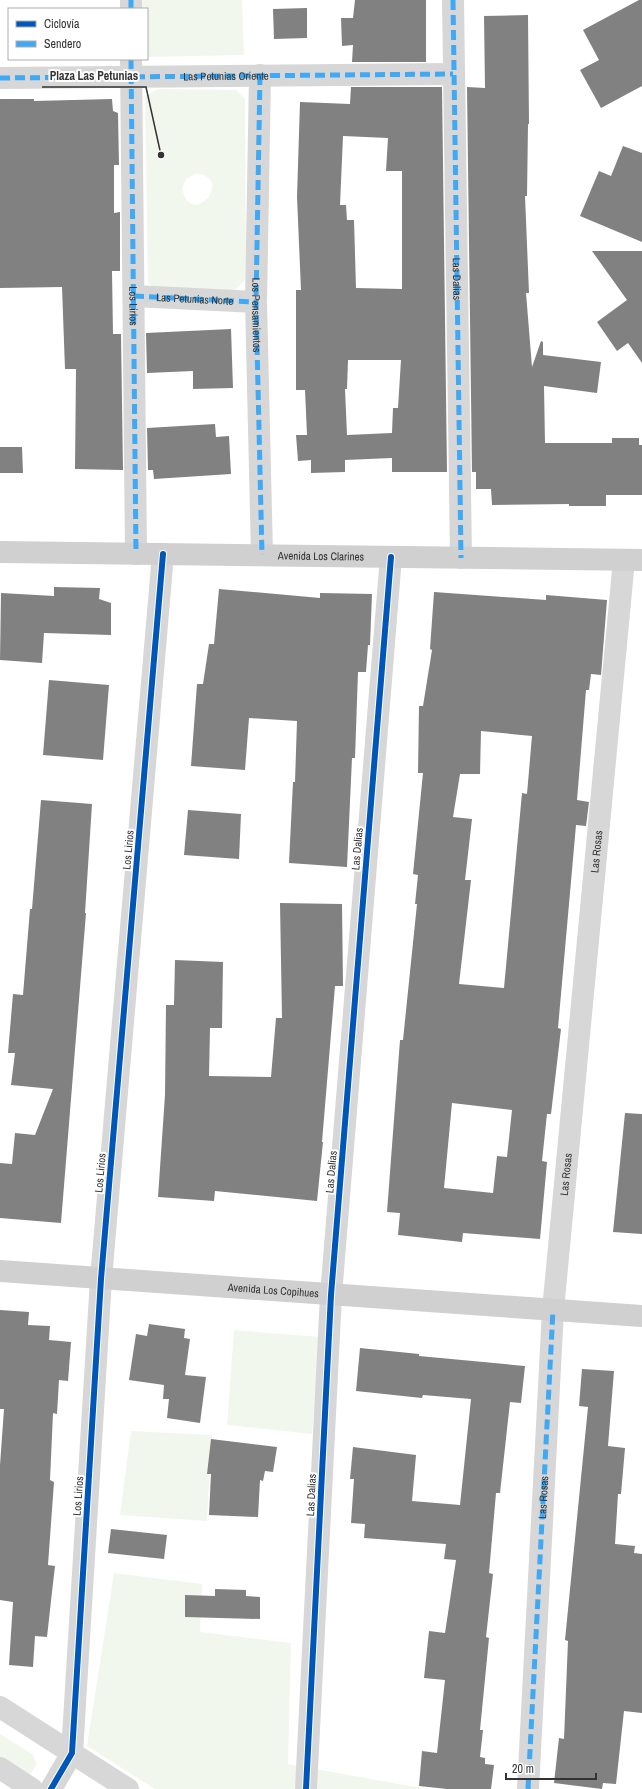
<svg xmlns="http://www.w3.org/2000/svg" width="642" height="1789" viewBox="0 0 642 1789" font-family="'Archivo Narrow',sans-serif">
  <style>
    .green { fill: #f2f7ee; fill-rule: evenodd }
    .building { fill: #818181; fill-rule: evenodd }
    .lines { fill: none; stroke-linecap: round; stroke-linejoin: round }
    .minor { stroke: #d7d7d7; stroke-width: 22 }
    .secondary { stroke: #d0d0d0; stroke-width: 22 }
    .quiet { stroke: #3fa9f5; stroke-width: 5; stroke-dasharray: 10 5; stroke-linecap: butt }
    .cycleway-casing { stroke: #fff; stroke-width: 8 }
    .cycleway { stroke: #0057b8; stroke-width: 6 }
    .labels { text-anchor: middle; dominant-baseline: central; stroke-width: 4; stroke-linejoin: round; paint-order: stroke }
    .street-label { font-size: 11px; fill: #333; stroke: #fff }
    .leader { fill: none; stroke: #333; stroke-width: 1.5 }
    .callout-dot { fill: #333; stroke: #fff; stroke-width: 1.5 }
    .callout-label { font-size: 12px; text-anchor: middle; font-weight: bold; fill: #333; stroke: #fff; stroke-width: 4; stroke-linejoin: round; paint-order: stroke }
  </style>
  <rect width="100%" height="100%" fill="#fff"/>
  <g class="green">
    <path d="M140,0H242L244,55L147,57V9H140Z"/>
    <path d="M158,89L236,90L245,99L246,279L235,290L159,292L148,283L145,96ZM195,174C237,175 191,232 182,188L186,179Z"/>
    <path d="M234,1330L320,1337L312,1434L227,1425Z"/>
    <path d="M131,1431L212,1435L207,1521L120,1515Z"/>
    <path d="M114,1573L202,1584L200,1632L291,1643L288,1764L421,1788V1789H155L87,1746Z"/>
    <path d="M0,1734L32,1754L37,1764L31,1773L22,1776L0,1762Z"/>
  </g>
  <g class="building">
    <path d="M355,0H426V62H352L353,45L342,46L341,18H353Z"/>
    <path d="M639,0H642V86L601,108L580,70L599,60L583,30Z"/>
    <path d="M307,8V38L274,39L273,9Z"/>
    <path d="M528,15L529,124H528L527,196H525L529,293H526L532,367L541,341L543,342V355L601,362L597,393L544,386L545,443H612V438H639V445H642V495H606V506H569V504L492,505L491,489H476V472H472L467,87L485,88L484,16Z"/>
    <path d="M351,87H442L447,472H392V458L345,460V472L311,473V460L298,461L296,435H307L305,390H296V290H301L297,197L300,102L350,104ZM343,136L388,138L386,171H402V289L356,288L354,220H347L346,205H340ZM348,360H401L398,408H393L392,433L347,435L345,389H347Z"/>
    <path d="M0,99H34V101L112,99L113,111L118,113L119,165H114V213L120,212V271H112L113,334H121L123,470L75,469L76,369H65L62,287L0,288Z"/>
    <path d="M623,146L642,153V242L580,216L599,171L611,176Z"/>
    <path d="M592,251H642V363L628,343L617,351L597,322L627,300Z"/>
    <path d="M231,329L233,388L193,389V371L147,373L146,333Z"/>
    <path d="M215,424L216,437L229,436L231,474L154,479L153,470H148L147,428Z"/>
    <path d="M0,447H22L23,473H0Z"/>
    <path d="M54,587L100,588L99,599L111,603V635L44,633L42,663L0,660L1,593L54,596Z"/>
    <path d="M219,589L320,598V593L372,594L370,645H368L366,672H358L355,758H352L347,867L289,863L293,782H295L297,721L249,718L245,770L191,766L197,684H203L209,644H214Z"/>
    <path d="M434,592L546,600V595L607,600L601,675L591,674L589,690H586L577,800L589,802L586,826L576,825L558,1028L561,1029L551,1114H547L542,1161L547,1162L540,1239L463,1233L462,1242L398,1235L400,1213L387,1212L400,1040H403L417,904H415L418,875L413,874L423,773H418L419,706H423L432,650L430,649ZM481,731L532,736L527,794L522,793L504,988L459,984L471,880H465L472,819L453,817L460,774H480ZM452,1103L512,1110L507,1157L497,1156L493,1193L444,1188Z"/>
    <path d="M49,680L109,685L103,760L43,755Z"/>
    <path d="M41,800L92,804L85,913H86L61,1223L0,1218V1163L12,1164L15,1133L35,1135L53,1089L11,1085L15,1053H8L13,994L23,995L30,909H32Z"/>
    <path d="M188,810L241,814L239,859L184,855Z"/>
    <path d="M280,903L342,904L343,986H335L322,1142H323L317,1201L215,1191L214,1201L158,1197L165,1095L166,1005H174L175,960L223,962L222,1028H210L209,1076L271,1077L276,1018H282Z"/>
    <path d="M625,1113L642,1114V1234L613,1232Z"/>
    <path d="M0,1310L29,1312L28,1325L50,1326L49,1340L71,1342L68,1381L59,1380L57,1414L53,1413L50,1480L54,1482L48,1565L55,1566L52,1592L47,1637L35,1636L33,1667L9,1665L13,1602L0,1600V1465L4,1409H0Z"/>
    <path d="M149,1324L185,1329L184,1338L190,1339L185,1375L206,1377L200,1423L167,1418L169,1399H163L164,1385L129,1380L136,1334L147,1336Z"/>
    <path d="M360,1348L419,1354V1356L525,1366L521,1403L510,1402L500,1493H496L489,1573L493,1574L486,1637L489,1638L480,1730H483L480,1757L485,1758V1764L494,1765L491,1789H447L419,1786L422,1751L437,1753L445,1680L424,1678L429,1631L445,1633L456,1560L444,1559L446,1544L364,1538L365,1524L351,1523L354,1479H350L353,1447L416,1455L412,1501L460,1505L471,1399L423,1395L422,1398L356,1391Z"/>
    <path d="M582,1369L614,1371L608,1446L625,1448L621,1494H618L615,1544L635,1546L634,1553L642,1554V1713L624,1711L616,1784L603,1783L602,1789L554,1783L559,1738L564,1739L568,1641L565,1640L588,1407L579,1406Z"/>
    <path d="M211,1439L277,1447L273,1472L265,1471L263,1481L260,1480L258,1517L209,1515L211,1474H207Z"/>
    <path d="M111,1529L167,1535L164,1559L108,1553Z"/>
    <path d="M215,1589L246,1590V1596L260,1597V1619L185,1617V1595L215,1596Z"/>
  </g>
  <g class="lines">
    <g class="minor">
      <path d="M131,0V9"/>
      <path d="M453,0L461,558"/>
      <path id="s1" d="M131,59L136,554"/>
      <path id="s2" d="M260,75L256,302L262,555"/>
      <path id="s3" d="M0,78L453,74"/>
      <path id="s4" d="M134,296L256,302"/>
      <path d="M0,1707L128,1789"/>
      <path d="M0,1768L32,1789"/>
      <path d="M51,1789L72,1753L101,1279L163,554"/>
      <path d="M306,1789L331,1295L391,557"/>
      <path id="s5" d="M528,1789L553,1310L624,560"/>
    </g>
    <g class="secondary">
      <path id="s6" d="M0,552L642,560"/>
      <path id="s7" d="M0,1271L642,1316"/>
    </g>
    <g class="quiet">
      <path d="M131,0V9"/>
      <path id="s8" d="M453,0L461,558"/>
      <path d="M131,59L136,554"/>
      <path d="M260,75L256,302L262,555"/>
      <path d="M0,78L453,74"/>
      <path d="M134,296L256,302"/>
      <path d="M528,1789L553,1310"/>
    </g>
    <defs>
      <g id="cycleway">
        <path d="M51,1789L72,1753L101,1279L163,554"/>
        <path d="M306,1789L331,1295L391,557"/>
      </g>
    </defs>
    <use href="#cycleway" class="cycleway-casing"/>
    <use href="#cycleway" class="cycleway"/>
  </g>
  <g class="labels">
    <g class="street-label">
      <text stroke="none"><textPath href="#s3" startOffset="226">Las Petunias Oriente</textPath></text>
      <text stroke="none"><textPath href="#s8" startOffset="279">Las Dalias</textPath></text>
      <text stroke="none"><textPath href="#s4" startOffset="61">Las Petunias Norte</textPath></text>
      <text stroke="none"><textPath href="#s1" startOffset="247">Los Lirios</textPath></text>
      <text stroke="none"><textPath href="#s2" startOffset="240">Los Pensamientos</textPath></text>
      <text stroke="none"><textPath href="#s6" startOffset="321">Avenida Los Clarines</textPath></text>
      <text transform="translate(357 849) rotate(-85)">Las Dalias</text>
      <text transform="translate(128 850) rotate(-85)">Los Lirios</text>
      <text stroke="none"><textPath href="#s5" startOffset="940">Las Rosas</textPath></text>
      <text transform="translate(331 1172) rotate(-85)">Las Dalias</text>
      <text transform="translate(100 1173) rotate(-85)">Los Lirios</text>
      <text stroke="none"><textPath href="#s5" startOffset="616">Las Rosas</textPath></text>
      <text stroke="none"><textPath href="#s7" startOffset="274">Avenida Los Copihues</textPath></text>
      <text transform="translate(311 1495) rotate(-87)">Las Dalias</text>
      <text transform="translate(78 1496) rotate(-86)">Los Lirios</text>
      <text stroke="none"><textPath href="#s5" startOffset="292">Las Rosas</textPath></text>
    </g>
  </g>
  <path class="leader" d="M161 155L146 87H42"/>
  <circle class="callout-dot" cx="161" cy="155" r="4"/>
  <g class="callout-label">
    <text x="94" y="80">Plaza Las Petunias</text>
  </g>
  <rect x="8" y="8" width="140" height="52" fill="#ffffff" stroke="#adadad"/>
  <rect x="16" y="21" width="20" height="6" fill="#0057b8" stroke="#adadad"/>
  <text x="44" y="28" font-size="12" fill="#333333">Ciclovía</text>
  <rect x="16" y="41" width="20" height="6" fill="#3fa9f5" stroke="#adadad"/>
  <text x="44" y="48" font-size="12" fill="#333333">Sendero</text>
  <path d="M506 1773v6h90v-6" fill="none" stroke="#333333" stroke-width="2"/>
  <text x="512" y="1773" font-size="12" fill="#333333" stroke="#ffffff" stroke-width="3" paint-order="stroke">20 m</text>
</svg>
